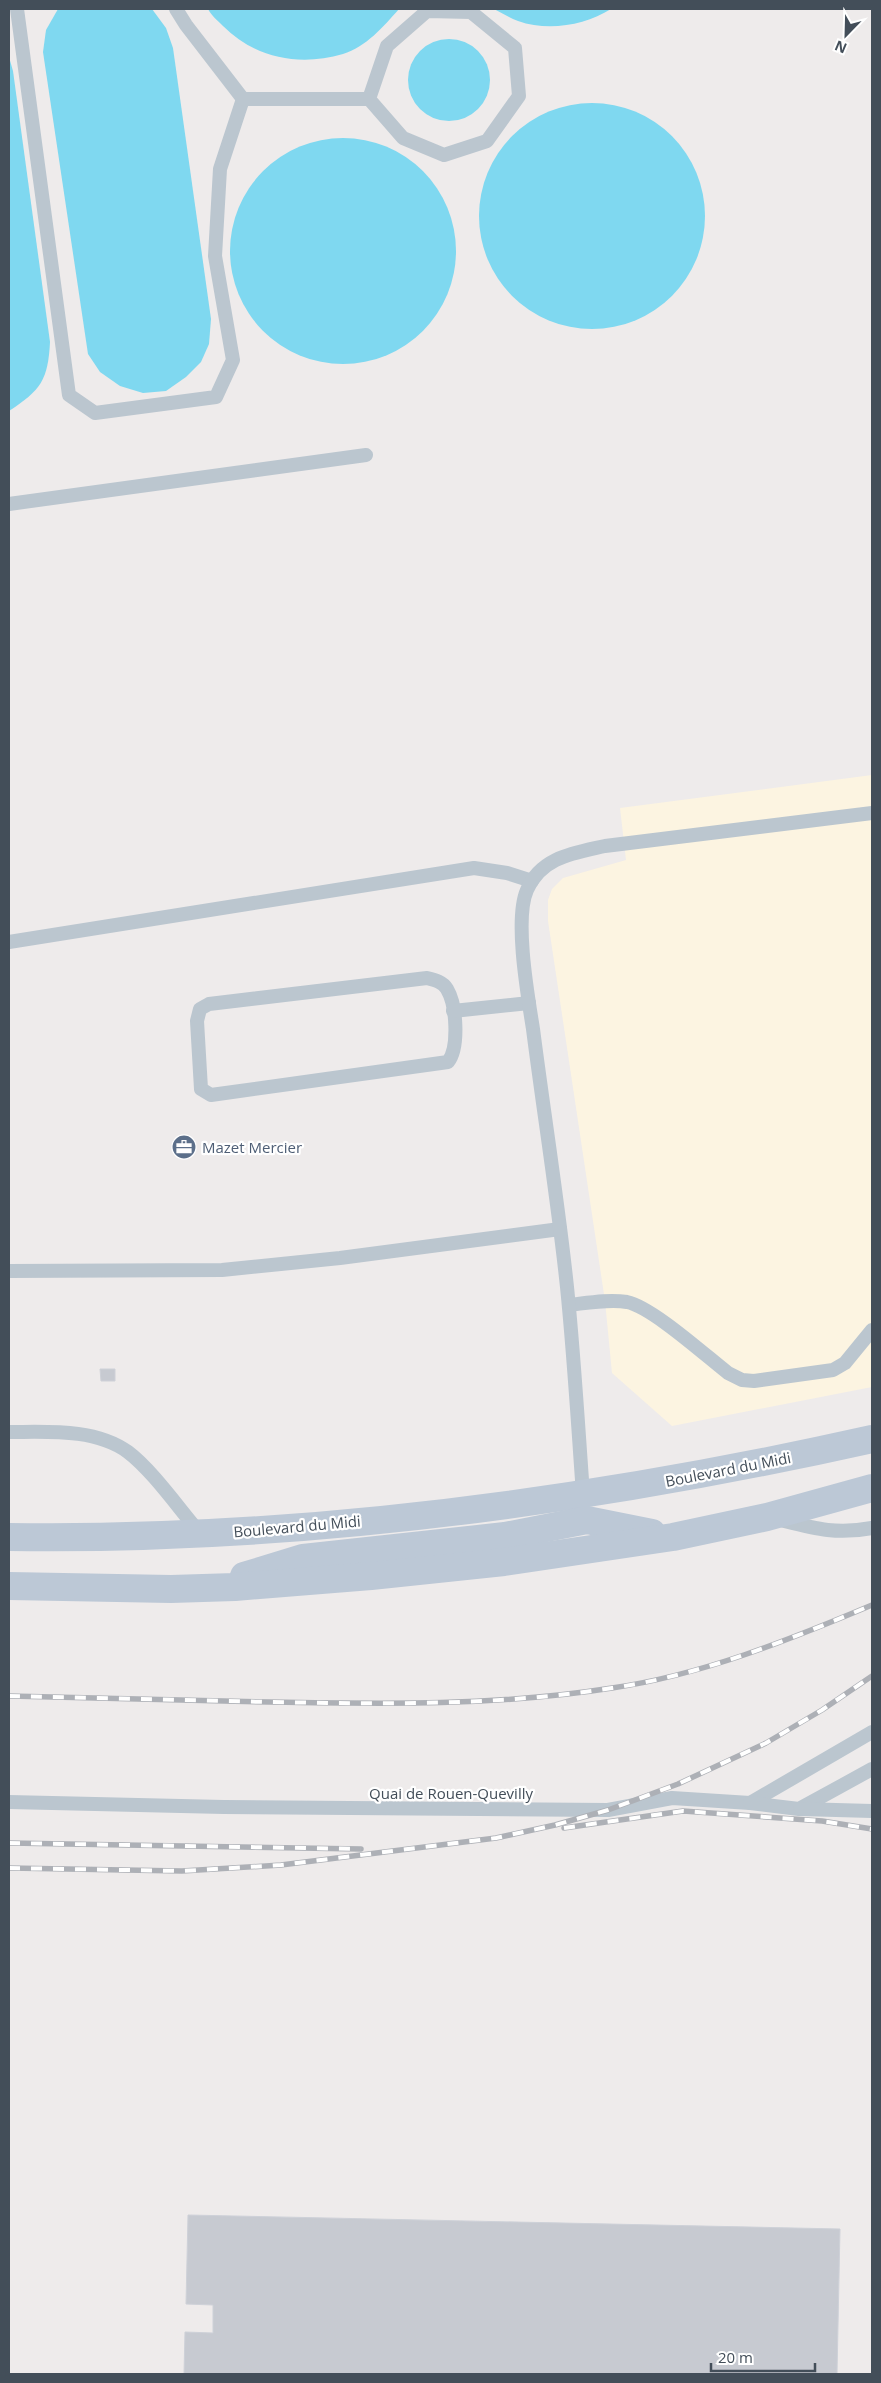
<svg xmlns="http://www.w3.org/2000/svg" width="881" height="2383" viewBox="0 0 881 2383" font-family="'Open Sans',sans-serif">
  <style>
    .commercial { fill: #fcf4e1 }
    .water { fill: #7fd8f0 }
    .building { fill: #c7cad1; stroke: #ced1d8 }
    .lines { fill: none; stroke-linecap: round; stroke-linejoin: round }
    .service { stroke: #bbc6cf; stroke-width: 14 }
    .secondary { stroke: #bcc8d6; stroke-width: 28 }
    .rail-casing { stroke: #adb0b6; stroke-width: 5.5 }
    .rail { stroke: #fff; stroke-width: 4; stroke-dasharray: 11; stroke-linecap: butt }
    .labels { text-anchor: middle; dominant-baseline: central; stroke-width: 4.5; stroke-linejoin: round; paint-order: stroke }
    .service-label { font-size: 15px; fill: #4e5e75; stroke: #fff; text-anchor: start }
    .street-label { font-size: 15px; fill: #434e59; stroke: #fff }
  </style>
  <rect width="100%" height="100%" fill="#eeebeb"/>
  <path class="commercial" d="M872,775V1387L672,1426L612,1373L605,1301L548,921V900L552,889L563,878L626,860L620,808Z"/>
  <g class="water">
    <path d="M58,9H152L166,28L173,48L211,319L209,344L201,362L186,377L166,391L143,393L120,386L100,372L88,354L43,52L46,30Z"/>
    <path d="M208,9H399C383,27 366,47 343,54C299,67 255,58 223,26C218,21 211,15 208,9Z"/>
    <path d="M494,9H611C585,25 549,32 518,21C510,18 502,13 494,9Z"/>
    <circle cx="449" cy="80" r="41"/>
    <path d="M9,57L13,71L50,342C48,380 41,390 9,411Z"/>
    <circle cx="592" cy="216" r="113"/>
    <circle cx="343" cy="251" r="113"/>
  </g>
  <g class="building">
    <path d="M100,1369H115V1381H101Z"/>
    <path d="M188,2215L840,2229L837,2374H184L185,2332L213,2333V2305L186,2304Z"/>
  </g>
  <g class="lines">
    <g class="service">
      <path d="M17,9L69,395L95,413L216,397L233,360L215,256L220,169L243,99"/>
      <path d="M176,9L186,25L243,99H369L403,138L444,155L487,141L519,96L515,48L471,12L427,11L387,46L369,99"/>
      <path d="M9,504L366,455"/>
      <path d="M9,942L474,868L507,873L532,881"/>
      <path d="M427,978C435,980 443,982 447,989C457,1006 459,1048 448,1062L211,1095L201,1089L197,1021L200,1009L209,1004Z"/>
      <path d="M453,1011L529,1003"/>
      <path d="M9,1271L222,1270L340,1258L560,1229"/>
      <path d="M569,1305C587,1303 608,1299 627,1302C652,1307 706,1356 728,1373L742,1380L754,1381L833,1370L845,1363L872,1330"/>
      <path d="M9,1432C47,1432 95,1428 128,1452C152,1470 180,1510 200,1533"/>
      <path d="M583,1494C578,1425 574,1356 567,1287C558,1201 544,1115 533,1029C528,997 514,919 527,890C541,857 574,853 605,846L872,813"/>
      <path d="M777,1519C813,1528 835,1535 872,1528"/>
      <path d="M9,1802L224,1807L608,1810L672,1798L750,1803L872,1732"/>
      <path d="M750,1803L799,1809L872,1769"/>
      <path d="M800,1809L872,1811"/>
    </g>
    <g class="secondary">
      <path d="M9,1537C299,1541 590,1502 872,1439"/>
      <path d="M244,1576L303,1558L505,1536L587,1520L652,1533"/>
      <path d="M9,1586L171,1589L235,1587L371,1576L504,1562L673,1537L767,1517L872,1488"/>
    </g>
    <defs>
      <g id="rail">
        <path d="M9,1696C95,1698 182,1700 269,1702C384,1704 498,1706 612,1688C702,1675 789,1640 872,1605"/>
        <path d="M564,1828L683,1811L822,1821L872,1829"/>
        <path d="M9,1843L361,1849"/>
        <path d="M9,1868L182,1871L281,1865L496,1838L555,1825L608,1810L678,1784L766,1743L822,1710L872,1676"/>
      </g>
    </defs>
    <use href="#rail" class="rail-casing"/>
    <use href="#rail" class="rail"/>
  </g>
  <defs>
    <symbol id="office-disc" viewBox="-11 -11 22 22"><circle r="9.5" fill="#5c6f8a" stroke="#fff"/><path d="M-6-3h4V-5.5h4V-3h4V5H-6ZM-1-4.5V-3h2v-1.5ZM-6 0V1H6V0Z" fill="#fff"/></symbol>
  </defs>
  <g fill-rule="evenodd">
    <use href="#office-disc" x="170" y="1133" width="28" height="28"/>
  </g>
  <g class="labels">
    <g class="service-label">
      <text x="202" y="1147">Mazet Mercier</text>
    </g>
    <g class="street-label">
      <text transform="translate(728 1469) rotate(-11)">Boulevard du Midi</text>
      <text transform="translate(297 1526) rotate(-5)">Boulevard du Midi</text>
      <text x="451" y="1793">Quai de Rouen-Quevilly</text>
    </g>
  </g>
  <rect width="881" height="2383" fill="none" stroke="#434e59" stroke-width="20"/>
  <g transform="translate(846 35) rotate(203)" stroke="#ffffff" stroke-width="4" paint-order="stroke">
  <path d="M0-4L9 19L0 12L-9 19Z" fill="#434e59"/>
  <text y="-8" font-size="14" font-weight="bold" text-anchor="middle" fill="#434e59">N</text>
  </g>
  <path d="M711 2363v8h104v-8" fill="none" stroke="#434e59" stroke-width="2.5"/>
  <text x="718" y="2363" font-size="15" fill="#434e59" stroke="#ffffff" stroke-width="4" paint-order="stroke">20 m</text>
</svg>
